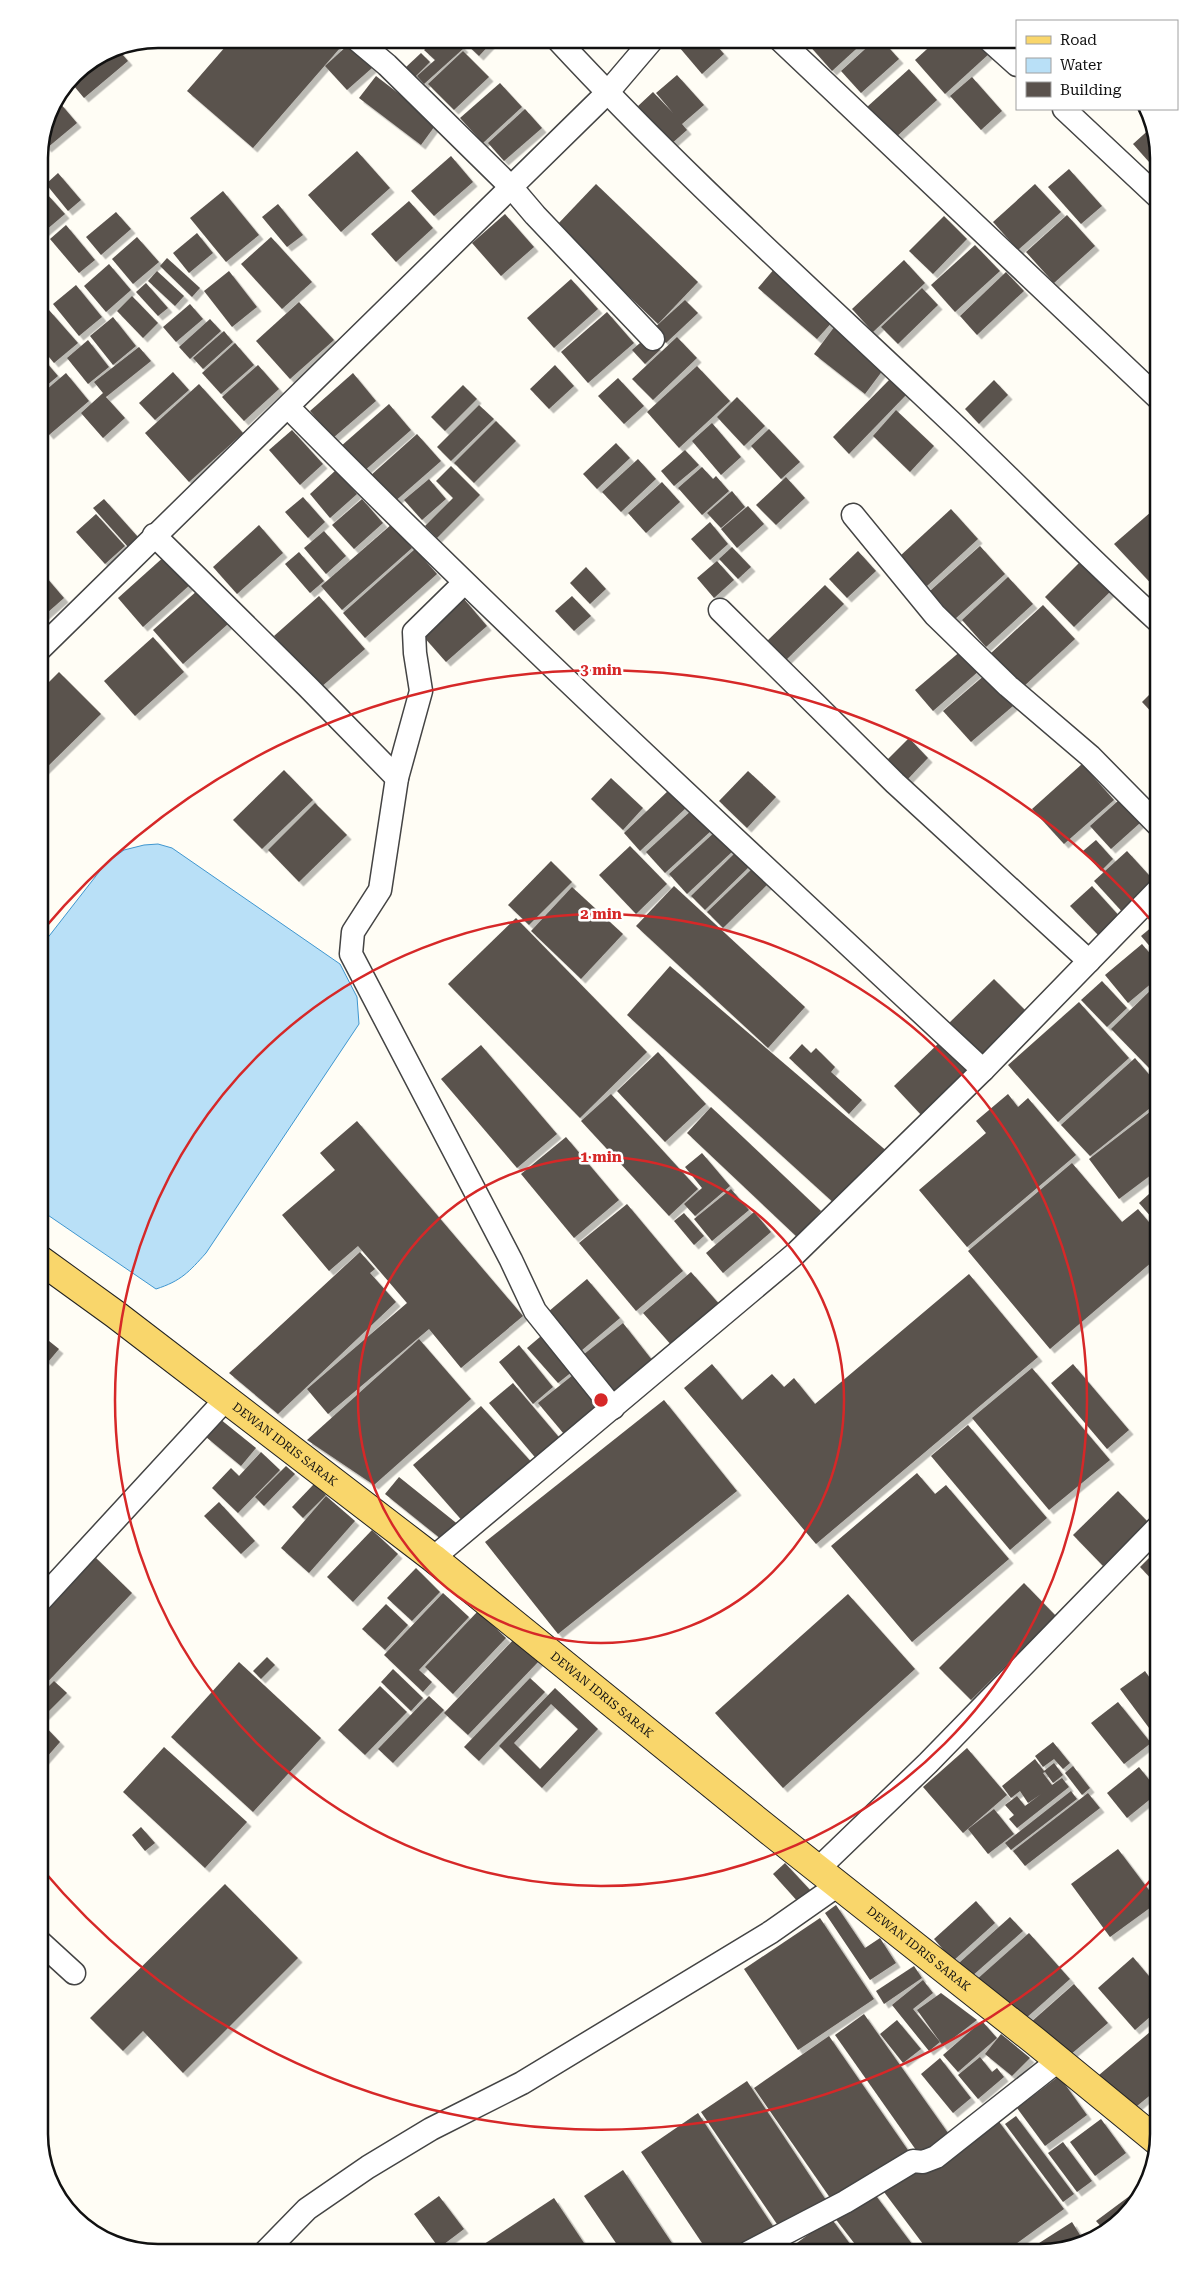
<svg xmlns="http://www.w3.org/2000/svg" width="1198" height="2291" viewBox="0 0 1198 2291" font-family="'Roboto Serif',serif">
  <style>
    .water { fill: #b9e0f7; stroke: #3f96cf }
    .building { fill: #5a524d; fill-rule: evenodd; filter: url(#shadow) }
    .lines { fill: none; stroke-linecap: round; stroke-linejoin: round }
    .minor-casing { stroke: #444; stroke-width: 25 }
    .major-casing { stroke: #222; stroke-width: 30 }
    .minor { stroke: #fff; stroke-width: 22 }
    .major { stroke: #f9d66b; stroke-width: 28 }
    .ring { fill: none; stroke: #d62828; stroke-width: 2.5 }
    .labels { text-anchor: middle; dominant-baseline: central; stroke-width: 5; stroke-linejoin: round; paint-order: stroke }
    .street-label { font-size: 12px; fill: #111; stroke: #fff }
    .rim { fill: none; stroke: #111; stroke-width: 2.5 }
    .centre { fill: #d62828; stroke: #fff; stroke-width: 2.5 }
    .ring-label { font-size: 15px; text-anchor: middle; font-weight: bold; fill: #d62828; stroke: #fff; stroke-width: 5; stroke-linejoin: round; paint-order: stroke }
  </style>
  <defs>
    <filter id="shadow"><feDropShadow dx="4.5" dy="4.5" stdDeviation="0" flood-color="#0004"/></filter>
  </defs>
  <rect width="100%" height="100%" fill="#fffdf5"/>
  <path class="water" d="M158,844L172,848L340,964L357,997L359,1024L206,1253C189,1272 181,1281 156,1289L39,1209V949L106,863L124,850L144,845Z"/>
  <g class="building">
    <path d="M232,39H329L340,48L253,148L187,91Z"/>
    <path d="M436,39H455L464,48L424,84L417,76L435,60L424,50Z"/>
    <path d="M461,39H495L479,56Z"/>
    <path d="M676,39H711L724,54L702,74L674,41Z"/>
    <path d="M813,39H867L832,71L808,44Z"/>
    <path d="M876,39H881L899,59L861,93L841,71Z"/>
    <path d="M938,39H978L990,53L945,94L915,60Z"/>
    <path d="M349,44L372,68L347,90L325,66Z"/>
    <path d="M116,47L128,61L84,98L69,80L74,73Z"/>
    <path d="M463,51L489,77L454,110L428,84Z"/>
    <path d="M421,53L430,62L414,78L405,68Z"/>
    <path d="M909,69L937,100L895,138L867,107Z"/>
    <path d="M677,75L704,105L682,124L687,130L670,145L637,107L653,92L673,113L656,93Z"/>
    <path d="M376,76L437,123L421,145L359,98Z"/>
    <path d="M972,77L1002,111L981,130L950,96Z"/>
    <path d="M500,83L522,107L483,143L460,118Z"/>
    <path d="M60,103L77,123L47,148L41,141L48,113Z"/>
    <path d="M525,109L542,128L504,161L488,143Z"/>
    <path d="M1153,126L1159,158L1158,172L1133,144Z"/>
    <path d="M357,151L390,188L341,232L308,195Z"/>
    <path d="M451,156L473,182L434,216L411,191Z"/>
    <path d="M1069,169L1102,206L1081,224L1048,187Z"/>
    <path d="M58,173L81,200L68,211L46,184Z"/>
    <path d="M596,184L698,282L658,324L556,226Z"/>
    <path d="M1035,184L1061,212L1018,250L993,222Z"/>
    <path d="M223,191L259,235L226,262L190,218Z"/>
    <path d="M47,194L65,214L39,236V201Z"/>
    <path d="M409,201L433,228L396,262L371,234Z"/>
    <path d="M278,204L303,235L287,247L262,217Z"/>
    <path d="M116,212L131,229L101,255L86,237Z"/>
    <path d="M505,214L534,247L501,276L472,243Z"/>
    <path d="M1067,215L1095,246L1054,283L1026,252Z"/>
    <path d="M944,216L967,239L933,274L909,251Z"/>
    <path d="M66,225L95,260L79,273L50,239Z"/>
    <path d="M197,233L213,253L189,273L173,253Z"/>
    <path d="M137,237L159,262L133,284L112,259Z"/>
    <path d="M271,237L312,282L282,309L241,264Z"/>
    <path d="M975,245L1000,271L955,312L931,285Z"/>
    <path d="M167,258L200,288L192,297L160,266Z"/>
    <path d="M904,260L925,283L873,332L852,309Z"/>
    <path d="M109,264L131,290L106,312L84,286Z"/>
    <path d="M775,268L834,320L817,339L758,288Z"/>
    <path d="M157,271L184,296L175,306L148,281Z"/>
    <path d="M229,271L257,307L232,327L204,291Z"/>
    <path d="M1006,272L1024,291L977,335L960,316Z"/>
    <path d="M571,279L598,309L554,348L527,318Z"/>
    <path d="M146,283L168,308L158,316L136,292Z"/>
    <path d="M76,285L102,317L79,336L53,304Z"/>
    <path d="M922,288L938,305L898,344L881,327Z"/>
    <path d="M132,296L158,323L143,338L117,311Z"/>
    <path d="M685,300L698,313L666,343L653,329Z"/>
    <path d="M299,302L334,340L290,379L256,341Z"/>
    <path d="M190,304L203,319L176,342L163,327Z"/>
    <path d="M49,310L78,343L54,363L39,345V319Z"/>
    <path d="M607,312L634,343L588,383L561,352Z"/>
    <path d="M113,317L136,346L113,365L90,336Z"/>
    <path d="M210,319L221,331L190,359L179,347Z"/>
    <path d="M835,326L886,366L865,394L814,354Z"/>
    <path d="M224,331L233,342L203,369L193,358Z"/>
    <path d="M648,336L660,350L645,364L632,350Z"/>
    <path d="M677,337L697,358L653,400L632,379Z"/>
    <path d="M88,340L109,367L88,384L67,358Z"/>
    <path d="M235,343L254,365L221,394L202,373Z"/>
    <path d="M139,347L151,361L106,397L125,418L103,438L81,413L103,393L94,382Z"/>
    <path d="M40,355L58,376L39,392V356Z"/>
    <path d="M258,365L279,389L244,421L222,397Z"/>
    <path d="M555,365L574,386L549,409L530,389Z"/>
    <path d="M697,366L730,401L679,448L647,412Z"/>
    <path d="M173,372L189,390L155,420L139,403Z"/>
    <path d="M66,373L89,401L49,435L39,423V396Z"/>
    <path d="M353,373L376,401L333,438L310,411Z"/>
    <path d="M618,378L644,406L624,424L598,396Z"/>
    <path d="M891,378L907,394L849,454L833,437Z"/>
    <path d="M994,380L1008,395L979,424L965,409Z"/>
    <path d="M199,384L243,433L189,482L145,433Z"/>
    <path d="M463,385L477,399L445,431L431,417Z"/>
    <path d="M737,397L765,426L744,446L717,417Z"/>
    <path d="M389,404L411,430L363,472L340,447Z"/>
    <path d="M479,405L494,419L451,461L437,447Z"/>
    <path d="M896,410L934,446L910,472L873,436Z"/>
    <path d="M496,421L516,441L474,483L454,463Z"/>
    <path d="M712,423L741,457L721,475L692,441Z"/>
    <path d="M769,429L800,462L781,479L751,446Z"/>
    <path d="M292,430L323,464L300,485L269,450Z"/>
    <path d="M417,434L441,461L393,503L370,476Z"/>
    <path d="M616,443L630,458L597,489L583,474Z"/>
    <path d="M685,450L699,465L674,486L661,471Z"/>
    <path d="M638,459L656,479L621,512L602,492Z"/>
    <path d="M451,466L480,495L437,538L425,526L453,498L436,481Z"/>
    <path d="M702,467L713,479L716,476L729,491L702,515L678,488Z"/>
    <path d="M336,470L357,494L330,518L310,494Z"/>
    <path d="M786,477L805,498L776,525L756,505Z"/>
    <path d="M429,479L446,499L422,520L404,500Z"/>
    <path d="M662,482L680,502L646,533L628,513Z"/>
    <path d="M732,491L745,507L721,528L707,513Z"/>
    <path d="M303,497L325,522L308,538L285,512Z"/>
    <path d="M104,499L138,537L128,547L93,508Z"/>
    <path d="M362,499L383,523L354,549L332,525Z"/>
    <path d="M1159,505V592L1114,544Z"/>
    <path d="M748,506L764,524L737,548L721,529Z"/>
    <path d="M951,509L978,539L927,586L900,556Z"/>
    <path d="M96,514L125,546L105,564L76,532Z"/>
    <path d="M710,522L728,544L710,560L691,539Z"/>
    <path d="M392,524L412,548L342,610L321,586Z"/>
    <path d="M259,525L283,553L237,594L213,567Z"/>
    <path d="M324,531L346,556L326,574L304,548Z"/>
    <path d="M980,546L1005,574L955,619L930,591Z"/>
    <path d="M732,547L751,567L738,579L719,559Z"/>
    <path d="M415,549L437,574L365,638L343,613Z"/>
    <path d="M858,551L876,571L847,598L829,579Z"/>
    <path d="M299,552L324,581L310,593L285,564Z"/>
    <path d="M166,555L192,583L143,627L118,598Z"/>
    <path d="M1083,559L1113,589L1074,627L1045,597Z"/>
    <path d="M717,561L734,580L714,598L697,578Z"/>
    <path d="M586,567L606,589L590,604L570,583Z"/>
    <path d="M40,570L64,598L39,620V571Z"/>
    <path d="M1008,577L1033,604L986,647L962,620Z"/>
    <path d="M825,585L844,604L786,660L767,641Z"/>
    <path d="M198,590L228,624L183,664L153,630Z"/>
    <path d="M319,596L365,649L320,688L274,636Z"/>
    <path d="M572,596L591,616L574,631L555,611Z"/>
    <path d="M464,599L487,626L446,662L423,636Z"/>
    <path d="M1043,605L1075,639L1022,688L990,654Z"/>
    <path d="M153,637L184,672L135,716L104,681Z"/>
    <path d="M962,650L980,670L933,711L915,690Z"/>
    <path d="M59,672L101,714L39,775V692Z"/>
    <path d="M986,674L1013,706L971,742L943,711Z"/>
    <path d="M1159,685V720L1142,702Z"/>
    <path d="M909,738L928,758L907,780L887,760Z"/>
    <path d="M1082,764L1114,800L1064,844L1032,809Z"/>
    <path d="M284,770L313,800L262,849L233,820Z"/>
    <path d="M748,771L776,797L747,828L719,801Z"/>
    <path d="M611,778L643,808L623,830L591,799Z"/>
    <path d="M670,789L687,807L640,851L624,833Z"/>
    <path d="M1119,800L1140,823L1111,849L1090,826Z"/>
    <path d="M315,803L347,835L299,882L268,850Z"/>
    <path d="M693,809L712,830L665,873L646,852Z"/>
    <path d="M716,831L734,850L687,894L669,874Z"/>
    <path d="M1096,840L1113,859L1101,871L1083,851Z"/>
    <path d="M630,846L667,884L636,914L599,875Z"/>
    <path d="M1127,851L1159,886L1126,916L1094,881Z"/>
    <path d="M736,852L750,866L705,910L691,896Z"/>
    <path d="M551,861L572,882L529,925L508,905Z"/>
    <path d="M753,868L768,884L723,928L707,912Z"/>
    <path d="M674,886L805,1007L768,1048L636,926Z"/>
    <path d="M1092,886L1122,919L1101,938L1070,906Z"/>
    <path d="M572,887L623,934L581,979L531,931Z"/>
    <path d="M516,918L647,1052L580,1118L448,984Z"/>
    <path d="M1159,921V957L1141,936Z"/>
    <path d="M1142,944L1159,964V977L1128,1003L1105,975Z"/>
    <path d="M670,966L889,1153L835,1204L627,1015Z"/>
    <path d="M994,979L1030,1015L984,1060L948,1024Z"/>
    <path d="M1102,981L1127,1008L1107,1027L1081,1000Z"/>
    <path d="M1159,982V1060L1150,1069L1111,1029Z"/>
    <path d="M1079,1002L1129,1058L1058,1122L1008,1065Z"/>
    <path d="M941,1041L972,1074L924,1118L894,1086Z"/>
    <path d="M802,1044L811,1053L816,1048L835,1067L831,1072L862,1100L849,1114L789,1058Z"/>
    <path d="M481,1045L557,1134L517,1168L441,1079Z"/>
    <path d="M658,1052L706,1104L665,1142L617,1091Z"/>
    <path d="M1135,1058L1159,1086V1101L1090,1156L1061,1125Z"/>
    <path d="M611,1094L698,1189L669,1216L581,1121Z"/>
    <path d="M1008,1094L1018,1107L1028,1098L1076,1155L967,1247L919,1190L986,1133L976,1121Z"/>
    <path d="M711,1107L821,1211L797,1237L687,1133Z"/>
    <path d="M1155,1108L1159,1113V1169L1119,1199L1089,1159Z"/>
    <path d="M357,1121L523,1316L461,1368L429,1329L328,1414L307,1389L407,1303L358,1246L329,1271L282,1215L335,1170L320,1153Z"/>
    <path d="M566,1137L619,1200L574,1238L521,1174Z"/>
    <path d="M702,1153L730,1186L695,1216L684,1204L702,1188L685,1167Z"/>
    <path d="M1072,1163L1122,1222L1138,1209L1159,1234V1256L1050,1349L968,1251Z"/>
    <path d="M1159,1185V1226L1139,1203Z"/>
    <path d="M731,1189L749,1210L712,1241L694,1219Z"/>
    <path d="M627,1204L683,1271L636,1311L579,1243Z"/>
    <path d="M754,1212L771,1232L723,1273L706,1253Z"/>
    <path d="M684,1213L704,1236L694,1245L674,1221Z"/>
    <path d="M360,1252L375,1269L370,1273L396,1302L278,1414L229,1373Z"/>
    <path d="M691,1272L721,1306L673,1347L643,1313Z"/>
    <path d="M969,1274L1038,1357L816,1544L684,1388L712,1364L742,1400L772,1374L784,1387L794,1378L815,1404Z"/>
    <path d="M587,1279L620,1318L575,1356L542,1317Z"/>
    <path d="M623,1323L656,1365L611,1401L578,1359Z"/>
    <path d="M547,1331L578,1367L558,1383L527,1348Z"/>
    <path d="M39,1333L59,1349L48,1362L39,1355Z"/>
    <path d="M419,1339L471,1399L374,1485L307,1440Z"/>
    <path d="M519,1345L553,1387L533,1404L499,1362Z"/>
    <path d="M1073,1364L1129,1430L1107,1449L1051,1383Z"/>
    <path d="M1032,1368L1110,1460L1049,1510L972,1418Z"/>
    <path d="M578,1371L609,1408L569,1440L538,1403Z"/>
    <path d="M513,1383L563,1442L539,1462L489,1403Z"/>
    <path d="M664,1400L737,1491L558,1634L485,1542Z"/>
    <path d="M481,1406L534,1465L466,1525L413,1465Z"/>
    <path d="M220,1419L256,1448L241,1466L206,1437Z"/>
    <path d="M968,1425L1047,1518L1010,1550L931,1456Z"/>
    <path d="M261,1452L280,1470L238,1513L212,1488L231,1468L239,1476Z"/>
    <path d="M286,1466L295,1474L264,1506L255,1497Z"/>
    <path d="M917,1473L935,1494L946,1485L1009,1559L912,1642L831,1546Z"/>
    <path d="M399,1477L460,1526L446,1543L385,1494Z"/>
    <path d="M314,1484L326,1495L303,1518L292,1507Z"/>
    <path d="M1118,1491L1148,1522L1103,1566L1073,1535Z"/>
    <path d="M326,1496L355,1521L309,1573L281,1548Z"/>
    <path d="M219,1502L255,1541L241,1554L204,1516Z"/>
    <path d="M372,1530L398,1554L353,1602L327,1577Z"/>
    <path d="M1159,1548V1587L1140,1567Z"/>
    <path d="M94,1556L132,1593L39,1691V1614Z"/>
    <path d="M416,1568L440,1592L412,1621L387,1598Z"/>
    <path d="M1024,1583L1056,1616L971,1700L939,1668Z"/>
    <path d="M443,1593L469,1617L419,1670L432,1682L423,1692L384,1655Z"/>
    <path d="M848,1594L915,1669L783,1788L715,1713Z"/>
    <path d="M386,1604L408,1625L385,1650L362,1629Z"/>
    <path d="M478,1611L506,1638L453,1694L425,1667Z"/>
    <path d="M516,1637L540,1660L468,1735L444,1713Z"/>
    <path d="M267,1657L275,1665L261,1679L253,1671Z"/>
    <path d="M239,1662L321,1738L253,1812L171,1737Z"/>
    <path d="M393,1669L423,1698L411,1711L381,1682Z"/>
    <path d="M1145,1671L1159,1691V1734L1155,1736L1120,1689Z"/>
    <path d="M530,1678L545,1692L479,1761L464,1747Z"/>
    <path d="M54,1681L67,1693L42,1718L39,1715V1696Z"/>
    <path d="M380,1686L407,1712L365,1755L338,1730Z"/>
    <path d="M555,1688L598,1729L542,1788L499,1746ZM551,1704L578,1729L540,1769L514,1743Z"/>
    <path d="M429,1696L444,1710L393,1763L378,1749Z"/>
    <path d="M1118,1702L1151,1743L1124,1764L1091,1723Z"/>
    <path d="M39,1720L60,1742L39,1766Z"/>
    <path d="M1053,1742L1070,1763L1063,1769L1054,1759L1043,1767L1035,1756Z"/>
    <path d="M164,1747L247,1822L205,1868L123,1792Z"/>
    <path d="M967,1748L1007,1795L963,1833L923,1787Z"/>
    <path d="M1035,1759L1044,1771L1054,1763L1063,1775L1053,1783L1045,1772L1043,1773L1052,1785L1062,1778L1069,1787L1017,1828L1009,1819L1014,1815L1005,1805L1017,1796L1025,1806L1041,1794L1028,1803L1020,1791L1011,1798L1002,1786Z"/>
    <path d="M1073,1766L1090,1788L1082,1795L1065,1773Z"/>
    <path d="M1139,1767L1159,1792L1127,1818L1107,1793Z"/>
    <path d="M1071,1791L1077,1799L1011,1850L1005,1843Z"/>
    <path d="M1088,1793L1100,1808L1025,1866L1013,1851Z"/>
    <path d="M994,1809L1014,1834L988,1854L968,1829Z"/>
    <path d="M141,1827L155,1843L145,1851L132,1835Z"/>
    <path d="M1118,1849L1158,1902L1110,1937L1071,1884Z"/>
    <path d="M785,1863L812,1892L799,1903L773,1874Z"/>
    <path d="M225,1884L298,1958L183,2073L143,2031L123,2051L90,2018Z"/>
    <path d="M976,1901L995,1923L953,1961L934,1939Z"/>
    <path d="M836,1905L865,1948L880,1938L896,1963L870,1980L825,1913Z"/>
    <path d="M1010,1917L1023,1931L971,1977L959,1963Z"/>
    <path d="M820,1918L874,1999L798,2050L744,1969Z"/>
    <path d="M1029,1933L1070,1979L1025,2019L975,1981Z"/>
    <path d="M1133,1957L1159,1988V2009L1135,2030L1098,1988Z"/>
    <path d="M914,1966L922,1978L884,2004L876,1991Z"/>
    <path d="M923,1980L933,1993L913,2009L940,2042L929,2051L892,2005Z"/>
    <path d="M1074,1984L1108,2023L1070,2055L1030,2023Z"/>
    <path d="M941,1993L977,2020L943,2046L917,2010Z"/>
    <path d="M864,2014L953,2140L923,2160L835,2035Z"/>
    <path d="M897,2020L921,2049L903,2063L880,2034Z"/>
    <path d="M982,2021L997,2038L958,2072L943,2055Z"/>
    <path d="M1150,2032L1159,2043V2088L1137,2106L1099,2075Z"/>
    <path d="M1001,2034L1030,2058L1012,2076L985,2054Z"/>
    <path d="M829,2036L910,2153L835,2205L754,2088Z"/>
    <path d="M980,2057L992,2072L997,2068L1004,2077L978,2099L958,2075Z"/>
    <path d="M940,2058L971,2098L953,2113L921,2074Z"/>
    <path d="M1059,2076L1087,2115L1045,2146L1017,2108Z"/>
    <path d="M747,2081L826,2200L781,2230L701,2112Z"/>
    <path d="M698,2113L773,2226L734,2252H708L641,2152Z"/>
    <path d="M1016,2116L1074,2194L1063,2202L1005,2124Z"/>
    <path d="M997,2119L1064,2209L1005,2252H929L884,2192L920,2165Z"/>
    <path d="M1101,2119L1126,2153L1095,2176L1070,2142Z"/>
    <path d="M1063,2142L1092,2181L1077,2192L1048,2153Z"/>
    <path d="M623,2170L678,2252H622L584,2196Z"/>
    <path d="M1143,2186L1139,2200L1103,2229L1096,2221Z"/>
    <path d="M871,2189L918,2252H861L834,2217Z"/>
    <path d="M439,2196L464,2229L439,2248L414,2214Z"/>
    <path d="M554,2198L590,2252H472Z"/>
    <path d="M831,2218L856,2252H799L794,2245Z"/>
    <path d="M1072,2222L1085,2243L1040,2252H1025Z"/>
  </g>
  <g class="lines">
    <defs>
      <g id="minor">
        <path d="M356,39L387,65L512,188L535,215L653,339"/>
        <path d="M557,39C680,172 815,293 947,418C1018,485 1086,556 1159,622"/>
        <path d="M779,39L1159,399"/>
        <path d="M988,39L1017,65"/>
        <path d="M1064,109L1159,198"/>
        <path d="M288,407C513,635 749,852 983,1070"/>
        <path d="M853,515L935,615L1008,686L1090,756L1159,826"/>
        <path d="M154,535L308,687L397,778"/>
        <path d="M464,583L414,632L415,653L421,691L397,778L380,890L353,932L351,954L511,1260L535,1311L613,1408"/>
        <path d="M720,610L895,783L1089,961"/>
        <path d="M39,650L607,93L653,39"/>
        <path d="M433,1558L795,1254L983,1070L1159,889"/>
        <path d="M39,1602L226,1399"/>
        <path d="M818,1869L928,1763L1159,1526"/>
        <path d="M39,1941L74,1973"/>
        <path d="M265,2252L307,2209L368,2167L431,2129L522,2083L771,1932L838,1885"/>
        <path d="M749,2252L845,2202L913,2161L923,2162L936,2157L1059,2060"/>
      </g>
      <g id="major">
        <path id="s1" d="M39,1259L115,1314L433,1558L771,1832L1035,2041L1157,2141"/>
      </g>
    </defs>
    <use href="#minor" class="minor-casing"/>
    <use href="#major" class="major-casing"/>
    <use href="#minor" class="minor"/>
    <use href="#major" class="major"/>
  </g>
  <g class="ring">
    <circle cx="601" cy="1400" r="243"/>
    <circle cx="601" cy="1400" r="486"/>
    <path d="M1156 1874A730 730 0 0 1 42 1869M42 931A730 730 0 0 1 1156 926"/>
  </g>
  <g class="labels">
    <g class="street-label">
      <text stroke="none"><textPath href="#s1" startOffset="308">DEWAN IDRIS SARAK</textPath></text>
      <text stroke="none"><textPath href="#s1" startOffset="712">DEWAN IDRIS SARAK</textPath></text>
      <text stroke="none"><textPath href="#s1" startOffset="1118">DEWAN IDRIS SARAK</textPath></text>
    </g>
  </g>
  <path d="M0 0H1198V2291H0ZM158 48H1040A110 110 0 0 1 1150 158V2134A110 110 0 0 1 1040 2244H158A110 110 0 0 1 48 2134V158A110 110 0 0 1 158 48Z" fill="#fff" fill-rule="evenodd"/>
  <path class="rim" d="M158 48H1040A110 110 0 0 1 1150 158V2134A110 110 0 0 1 1040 2244H158A110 110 0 0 1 48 2134V158A110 110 0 0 1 158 48Z"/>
  <circle cx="601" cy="1400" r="8" class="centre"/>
  <g class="ring-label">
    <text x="601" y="675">3 min</text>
    <text x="601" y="919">2 min</text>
    <text x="601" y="1162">1 min</text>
  </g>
  <rect x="1016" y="20" width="162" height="90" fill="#ffffff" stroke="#a0a0a0"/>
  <rect x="1026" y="36" width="25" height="8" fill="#f9d66b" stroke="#a0a0a0"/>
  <text x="1060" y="45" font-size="15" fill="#111111">Road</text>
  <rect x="1026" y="58" width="25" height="15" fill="#b9e0f7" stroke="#a0a0a0"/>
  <text x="1060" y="70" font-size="15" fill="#111111">Water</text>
  <rect x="1026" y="82" width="25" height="15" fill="#5a524d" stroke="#a0a0a0"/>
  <text x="1060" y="95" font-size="15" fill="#111111">Building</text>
</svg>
